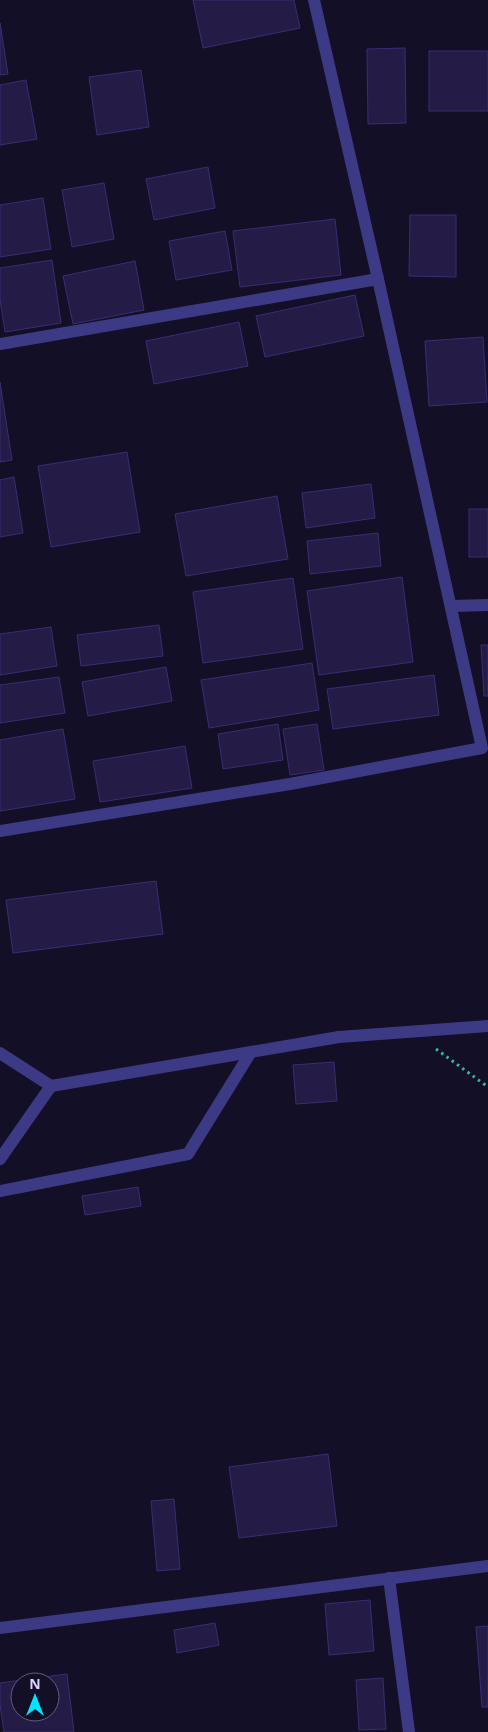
<svg xmlns="http://www.w3.org/2000/svg" width="488" height="1732" viewBox="0 0 488 1732" font-family="'Noto Sans',sans-serif">
  <style>
    .building { fill: #241b47; stroke: #3b2d73; fill-rule: evenodd }
    .lines { fill: none; stroke-linecap: round; stroke-linejoin: round }
    .path { stroke: #2fb8b0; stroke-width: 3; stroke-dasharray: 2.5 4; stroke-linecap: butt }
    .lane { stroke: #3d3a85; stroke-width: 12 }
    .street { stroke: #3d3a85; stroke-width: 12 }
  </style>
  <rect width="100%" height="100%" fill="#130f26"/>
  <g class="building">
    <path d="M193,0H294L300,28L203,48Z"/>
    <path d="M0,23L8,74L0,75Z"/>
    <path d="M405,48L406,123L368,124L367,49Z"/>
    <rect x="429" y="51" width="59" height="60"/>
    <path d="M141,70L149,127L97,135L89,77Z"/>
    <path d="M26,80L37,139L0,145V85Z"/>
    <path d="M208,167L215,208L154,220L146,179Z"/>
    <path d="M104,183L114,239L72,247L62,190Z"/>
    <path d="M43,198L51,249L0,257V205Z"/>
    <path d="M410,215H456V277L409,276Z"/>
    <path d="M335,219L341,275L240,287L233,231Z"/>
    <path d="M225,231L232,270L176,280L169,241Z"/>
    <path d="M52,260L61,323L5,332L0,300V268Z"/>
    <path d="M135,261L144,310L73,324L63,276Z"/>
    <path d="M355,295L364,336L265,357L256,316Z"/>
    <path d="M239,322L248,366L154,384L146,341Z"/>
    <path d="M483,337L487,402L429,406L425,341Z"/>
    <path d="M0,382L12,460L0,462Z"/>
    <path d="M127,452L140,532L51,547L38,466Z"/>
    <path d="M14,477L23,533L0,537V480Z"/>
    <path d="M371,484L375,518L306,528L302,493Z"/>
    <path d="M277,496L288,559L186,576L175,514Z"/>
    <rect x="469" y="509" width="19" height="48"/>
    <path d="M378,533L381,566L310,574L307,541Z"/>
    <path d="M402,577L413,662L319,675L307,591Z"/>
    <path d="M293,578L303,649L203,663L193,592Z"/>
    <path d="M159,625L163,656L81,666L77,635Z"/>
    <path d="M51,627L57,666L0,675V634Z"/>
    <path d="M481,645H488V696H484Z"/>
    <path d="M312,663L319,710L209,728L201,680Z"/>
    <path d="M166,667L172,701L88,716L82,682Z"/>
    <path d="M434,675L439,715L333,729L327,689Z"/>
    <path d="M59,677L65,713L0,723V685Z"/>
    <path d="M278,724L283,760L223,769L218,734Z"/>
    <path d="M317,724L324,770L290,775L283,729Z"/>
    <path d="M63,729L75,799L0,811V740Z"/>
    <path d="M185,746L192,788L100,802L93,761Z"/>
    <path d="M156,881L163,934L13,953L6,900Z"/>
    <path d="M334,1062L337,1101L296,1104L293,1065Z"/>
    <path d="M138,1187L141,1206L85,1215L82,1196Z"/>
    <path d="M328,1454L337,1526L239,1538L229,1467Z"/>
    <path d="M174,1499L180,1569L157,1571L151,1501Z"/>
    <path d="M370,1600L374,1651L329,1655L325,1604Z"/>
    <path d="M215,1623L219,1645L177,1653L174,1630Z"/>
    <path d="M488,1626V1707H482L476,1627Z"/>
    <path d="M67,1674L74,1732H4L0,1705V1683ZM20,1682H50V1712H20Z"/>
    <path d="M383,1678L386,1729L359,1730L356,1680Z"/>
  </g>
  <g class="lines">
    <path class="path" d="M436,1049L488,1087"/>
    <g class="lane">
      <path d="M0,1053L51,1086L339,1037"/>
      <path d="M0,1159L51,1086"/>
      <path d="M0,1191L188,1154L251,1052"/>
    </g>
    <g class="street">
      <path d="M0,344L378,279"/>
      <path d="M452,606L488,605"/>
      <path d="M0,831L290,784L482,748L378,279L314,0"/>
      <path d="M339,1037L488,1026"/>
      <path d="M389,1578L409,1732"/>
      <path d="M0,1628L488,1566"/>
    </g>
  </g>
  <g transform="translate(35 1697)"><circle r="24" fill="#130f26" stroke="#625e7d"/>
  <path d="M0-4L9 19L0 12L-9 19Z" fill="#00e5ff"/>
  <text y="-8" font-size="14" font-weight="bold" text-anchor="middle" fill="#d9d4ff">N</text>
  </g>
</svg>
